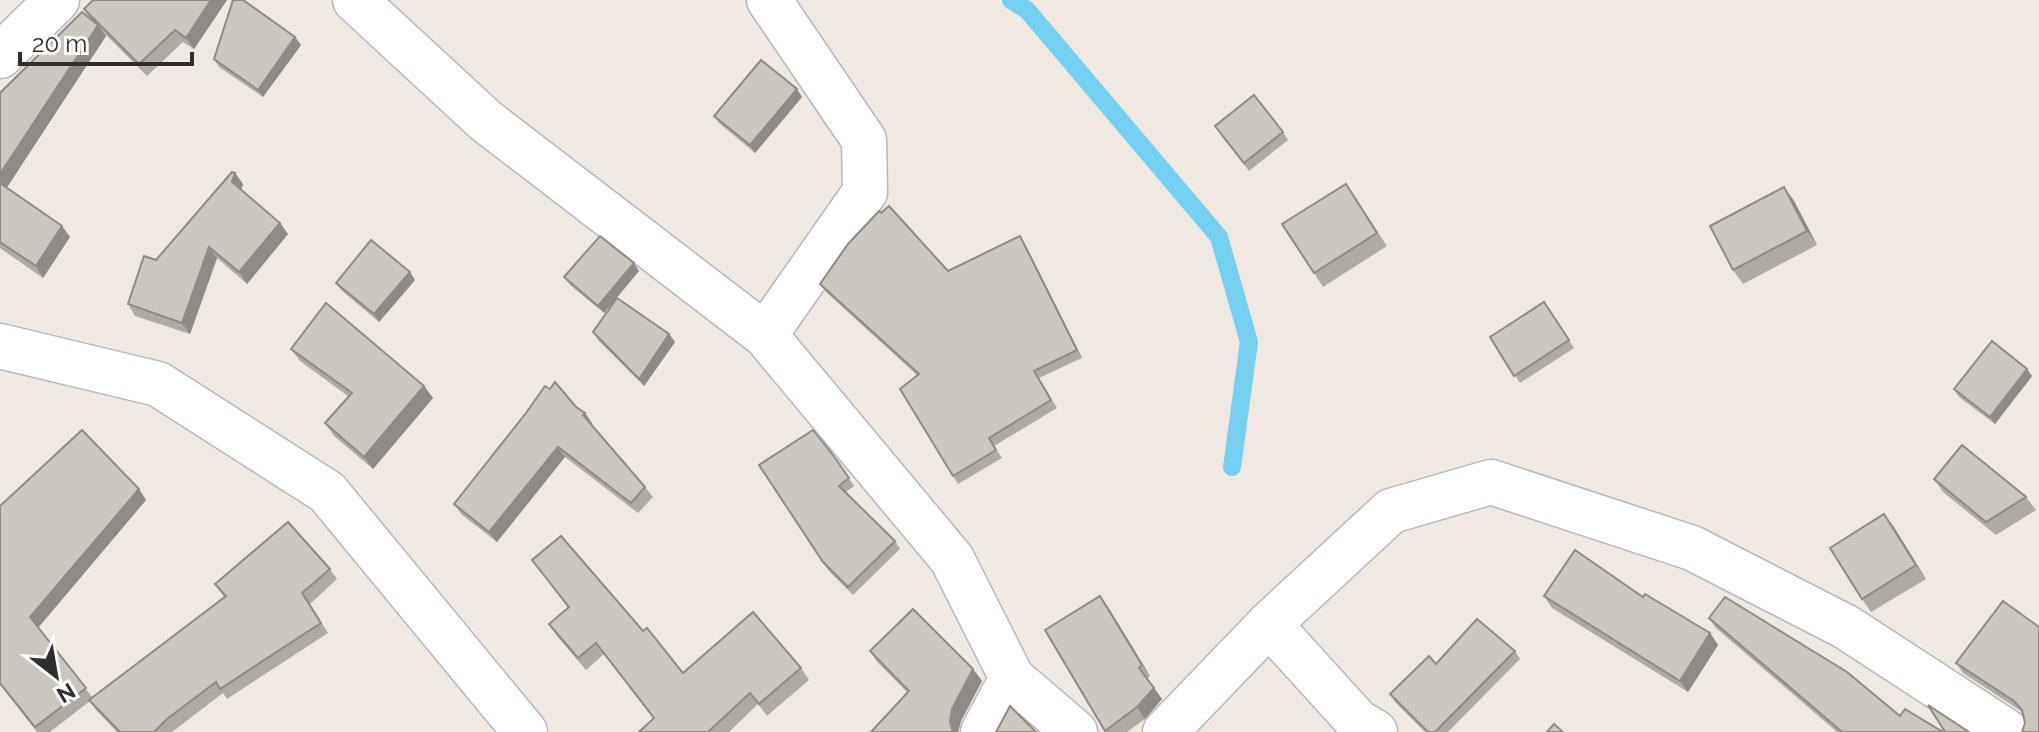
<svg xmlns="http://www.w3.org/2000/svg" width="2039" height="732" viewBox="0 0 2039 732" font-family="Raleway,sans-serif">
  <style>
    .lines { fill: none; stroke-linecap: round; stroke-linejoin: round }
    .stream { stroke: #75cff0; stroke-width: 18 }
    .minor-casing { stroke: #b4b7c1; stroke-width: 47 }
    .minor { stroke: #fff; stroke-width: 44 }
    .wall { fill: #afaba4 }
    .shaded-wall { fill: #8e8b86 }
    .building { fill: #cbc7bf; stroke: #8e8b86; stroke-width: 2 }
  </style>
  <rect width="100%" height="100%" fill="#efe9e1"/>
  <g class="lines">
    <path class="stream" d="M1011,0L1027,10L1219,237L1249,342L1232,467"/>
    <defs>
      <g id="minor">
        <path d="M355,0L486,121L765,335L952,559L1012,678L983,732"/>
        <path d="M0,56L57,0"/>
        <path d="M765,335L865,192L864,140L769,0"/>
        <path d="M0,346L158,384L327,492L525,732"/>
        <path d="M1269,624L1358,722L1375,732"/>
        <path d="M1012,678L1075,732"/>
        <path d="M1165,732L1269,624L1391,511L1491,482L1692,548L1846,627L2007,732"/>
      </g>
    </defs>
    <use href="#minor" class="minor-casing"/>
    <use href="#minor" class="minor"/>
  </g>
  <g class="wall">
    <path d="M93,0H227L194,49L183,42L147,76L103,32L106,36L6,188L70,237L43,278L0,248V93L90,18L84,9Z"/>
    <path d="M295,37L301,45L263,97L219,67L214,59Z"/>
    <path d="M802,97L755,153L719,123L714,116Z"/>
    <path d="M1283,132L1288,140L1249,171L1220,134Z"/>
    <path d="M235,173L243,184L241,190L280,223L288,234L247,284L217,258L190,334L135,316L128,304L156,260Z"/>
    <path d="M1784,187L1794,201L1817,245L1743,284L1733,270Z"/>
    <path d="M1355,197L1387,246L1323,287L1314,273Z"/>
    <path d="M1025,244L1082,358L1039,378L1057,408L994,446L1002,458L958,484L953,476L918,376L826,292L820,284L948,271Z"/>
    <path d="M639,271L604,313L570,285L564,277Z"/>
    <path d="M415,280L379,322L341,290L336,283Z"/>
    <path d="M1544,302L1574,348L1520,383L1490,337Z"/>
    <path d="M593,332L669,334L675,342L644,386L598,340Z"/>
    <path d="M291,349L424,386L433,398L373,469L334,436L325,423L348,396L300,361Z"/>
    <path d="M2027,369L2032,376L1995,424L1959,397L1954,389Z"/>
    <path d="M576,407L585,413L592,423L591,424L645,487L653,497L638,513L565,457L497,542L461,514L454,504Z"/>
    <path d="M833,455L854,486L846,492L895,541L900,549L853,595L828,570L759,465Z"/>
    <path d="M1934,479L2026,497L2036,510L1996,535L1943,492Z"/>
    <path d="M139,489L146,500L38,627L92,697L224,597L215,584L330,569L337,579L310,604L328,633L227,699L223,693L172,732H117L96,710L90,701L50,732H37L0,685V506Z"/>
    <path d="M1884,514L1926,579L1871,612L1862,599Z"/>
    <path d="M532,560L643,631L683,673L801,668L809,680L767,716L758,704L729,732H639L653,718L604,654L586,670L557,636L549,624L568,608Z"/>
    <path d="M1544,596L1643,597L1710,633L1718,645L1688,692L1552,608Z"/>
    <path d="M2003,601L2025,723L2023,713L2021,711L1963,673L1956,663Z"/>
    <path d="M1108,607L1150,676L1147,679L1162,699L1145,719L1127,732H1107L1045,630Z"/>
    <path d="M1709,618L1900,716L1943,732H1837L1716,628Z"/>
    <path d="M870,651L973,669L982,681L961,721L958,732H871L907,692L878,663Z"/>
    <path d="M1515,651L1520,659L1448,732H1425L1395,702L1390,694L1436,664Z"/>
  </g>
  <g class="shaded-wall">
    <path d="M211,0H227L194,49L186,38Z"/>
    <path d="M98,25L106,36L4,192L0,186V174Z"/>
    <path d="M295,37L301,45L263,97L258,90Z"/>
    <path d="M797,89L802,97L755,153L750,145Z"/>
    <path d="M235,173L243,184L240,193L232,182Z"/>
    <path d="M1784,187L1794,201L1817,245L1807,231Z"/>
    <path d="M280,223L288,234L247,284L239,272Z"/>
    <path d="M62,226L70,237L43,278L36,266Z"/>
    <path d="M1020,236L1025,244L1082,358L1077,350Z"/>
    <path d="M209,247L217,258L190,334L182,323Z"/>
    <path d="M634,263L639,271L604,313L598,306Z"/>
    <path d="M410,272L415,280L379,322L374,314Z"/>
    <path d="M669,334L675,342L644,386L639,379Z"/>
    <path d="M2027,369L2032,376L1995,424L1990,417Z"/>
    <path d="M424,386L433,398L373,469L364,457Z"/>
    <path d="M585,413L592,423L590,425L583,415Z"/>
    <path d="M558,447L565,457L497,542L489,532Z"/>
    <path d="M139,489L146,500L38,628L30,617Z"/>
    <path d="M1884,514L1894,527L1926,579L1916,565Z"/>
    <path d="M1100,596L1108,607L1150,676L1142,665Z"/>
    <path d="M1710,633L1718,645L1688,692L1680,681Z"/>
    <path d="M973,669L982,681L961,721L958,732H953L950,722L952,709Z"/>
    <path d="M1154,688L1162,699L1145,719L1137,707Z"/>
  </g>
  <g class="building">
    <path d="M93,0H211L186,38L175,30L139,64L84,9Z"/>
    <path d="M233,0H243L295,37L258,90L214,59Z"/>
    <path d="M82,12L98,25L0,174V93Z"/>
    <path d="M761,60L797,89L750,145L714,116Z"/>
    <path d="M1254,95L1283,132L1244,163L1215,126Z"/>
    <path d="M232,172L235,173L232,182L280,223L239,272L209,247L182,323L128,304L144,256L156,260Z"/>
    <path d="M0,183L62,226L36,266L0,242Z"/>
    <path d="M1346,184L1377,233L1314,273L1282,224Z"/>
    <path d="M1784,187L1807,231L1733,270L1710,226Z"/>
    <path d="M889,206L948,271L1020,236L1077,350L1034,371L1051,400L989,438L996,450L953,476L900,389L919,374L820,284L848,244L879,211L881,213Z"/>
    <path d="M600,236L634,263L598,306L564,277Z"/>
    <path d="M371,240L410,272L374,314L336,283Z"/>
    <path d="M617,298L669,334L639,379L593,332Z"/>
    <path d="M1544,302L1569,340L1514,376L1490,337Z"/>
    <path d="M326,303L424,386L364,457L325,423L352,393L291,349Z"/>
    <path d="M1992,341L2027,369L1990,417L1954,389Z"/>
    <path d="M555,382L576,407L585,413L583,415L645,487L631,503L558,447L489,532L454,504L526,413L545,386L550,389Z"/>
    <path d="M82,430L139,489L30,617L86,688L35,727L0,683V506Z"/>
    <path d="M813,430L833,455L849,478L839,486L895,541L848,587L823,562L759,465Z"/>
    <path d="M1962,445L2026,497L1986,522L1934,479Z"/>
    <path d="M1884,514L1916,565L1862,599L1830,548Z"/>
    <path d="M288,522L330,569L302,593L321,623L220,689L216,682L167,719L154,732H120L89,700L226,596L215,584Z"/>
    <path d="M561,536L643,631L647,628L683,673L753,612L801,668L759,704L750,693L708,732H639L654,718L596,643L578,658L549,624L569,607L532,560Z"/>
    <path d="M1575,550L1643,597L1645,594L1710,633L1680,681L1544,596Z"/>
    <path d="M1100,596L1142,665L1139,668L1154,688L1137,707L1105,731L1045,630Z"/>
    <path d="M1725,597L1847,672L1900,716L1905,709L1943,732H1842L1709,618Z"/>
    <path d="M2003,601L2039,627V732H2022L2025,723L2022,710L2014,701L1956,663Z"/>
    <path d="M913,609L973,669L952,709L950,722L953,732H871L909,691L870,651Z"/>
    <path d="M1477,619L1515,651L1435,732H1428L1390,694L1429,656L1436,664Z"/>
    <path d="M1928,705L1969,732H1945Z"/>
    <path d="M1010,706L1036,732H996Z"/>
    <path d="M1554,724L1563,732H1547Z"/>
  </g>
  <g transform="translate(56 676) rotate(149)" stroke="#ffffff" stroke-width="6" paint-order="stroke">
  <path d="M0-6L14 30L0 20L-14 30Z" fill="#2e2e2e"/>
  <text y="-12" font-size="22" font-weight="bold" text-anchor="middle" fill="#2e2e2e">N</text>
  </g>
  <path d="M20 52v12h172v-12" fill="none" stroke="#2e2e2e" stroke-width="4"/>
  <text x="32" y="52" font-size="24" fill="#2e2e2e" stroke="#ffffff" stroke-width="6" paint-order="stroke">20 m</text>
</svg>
